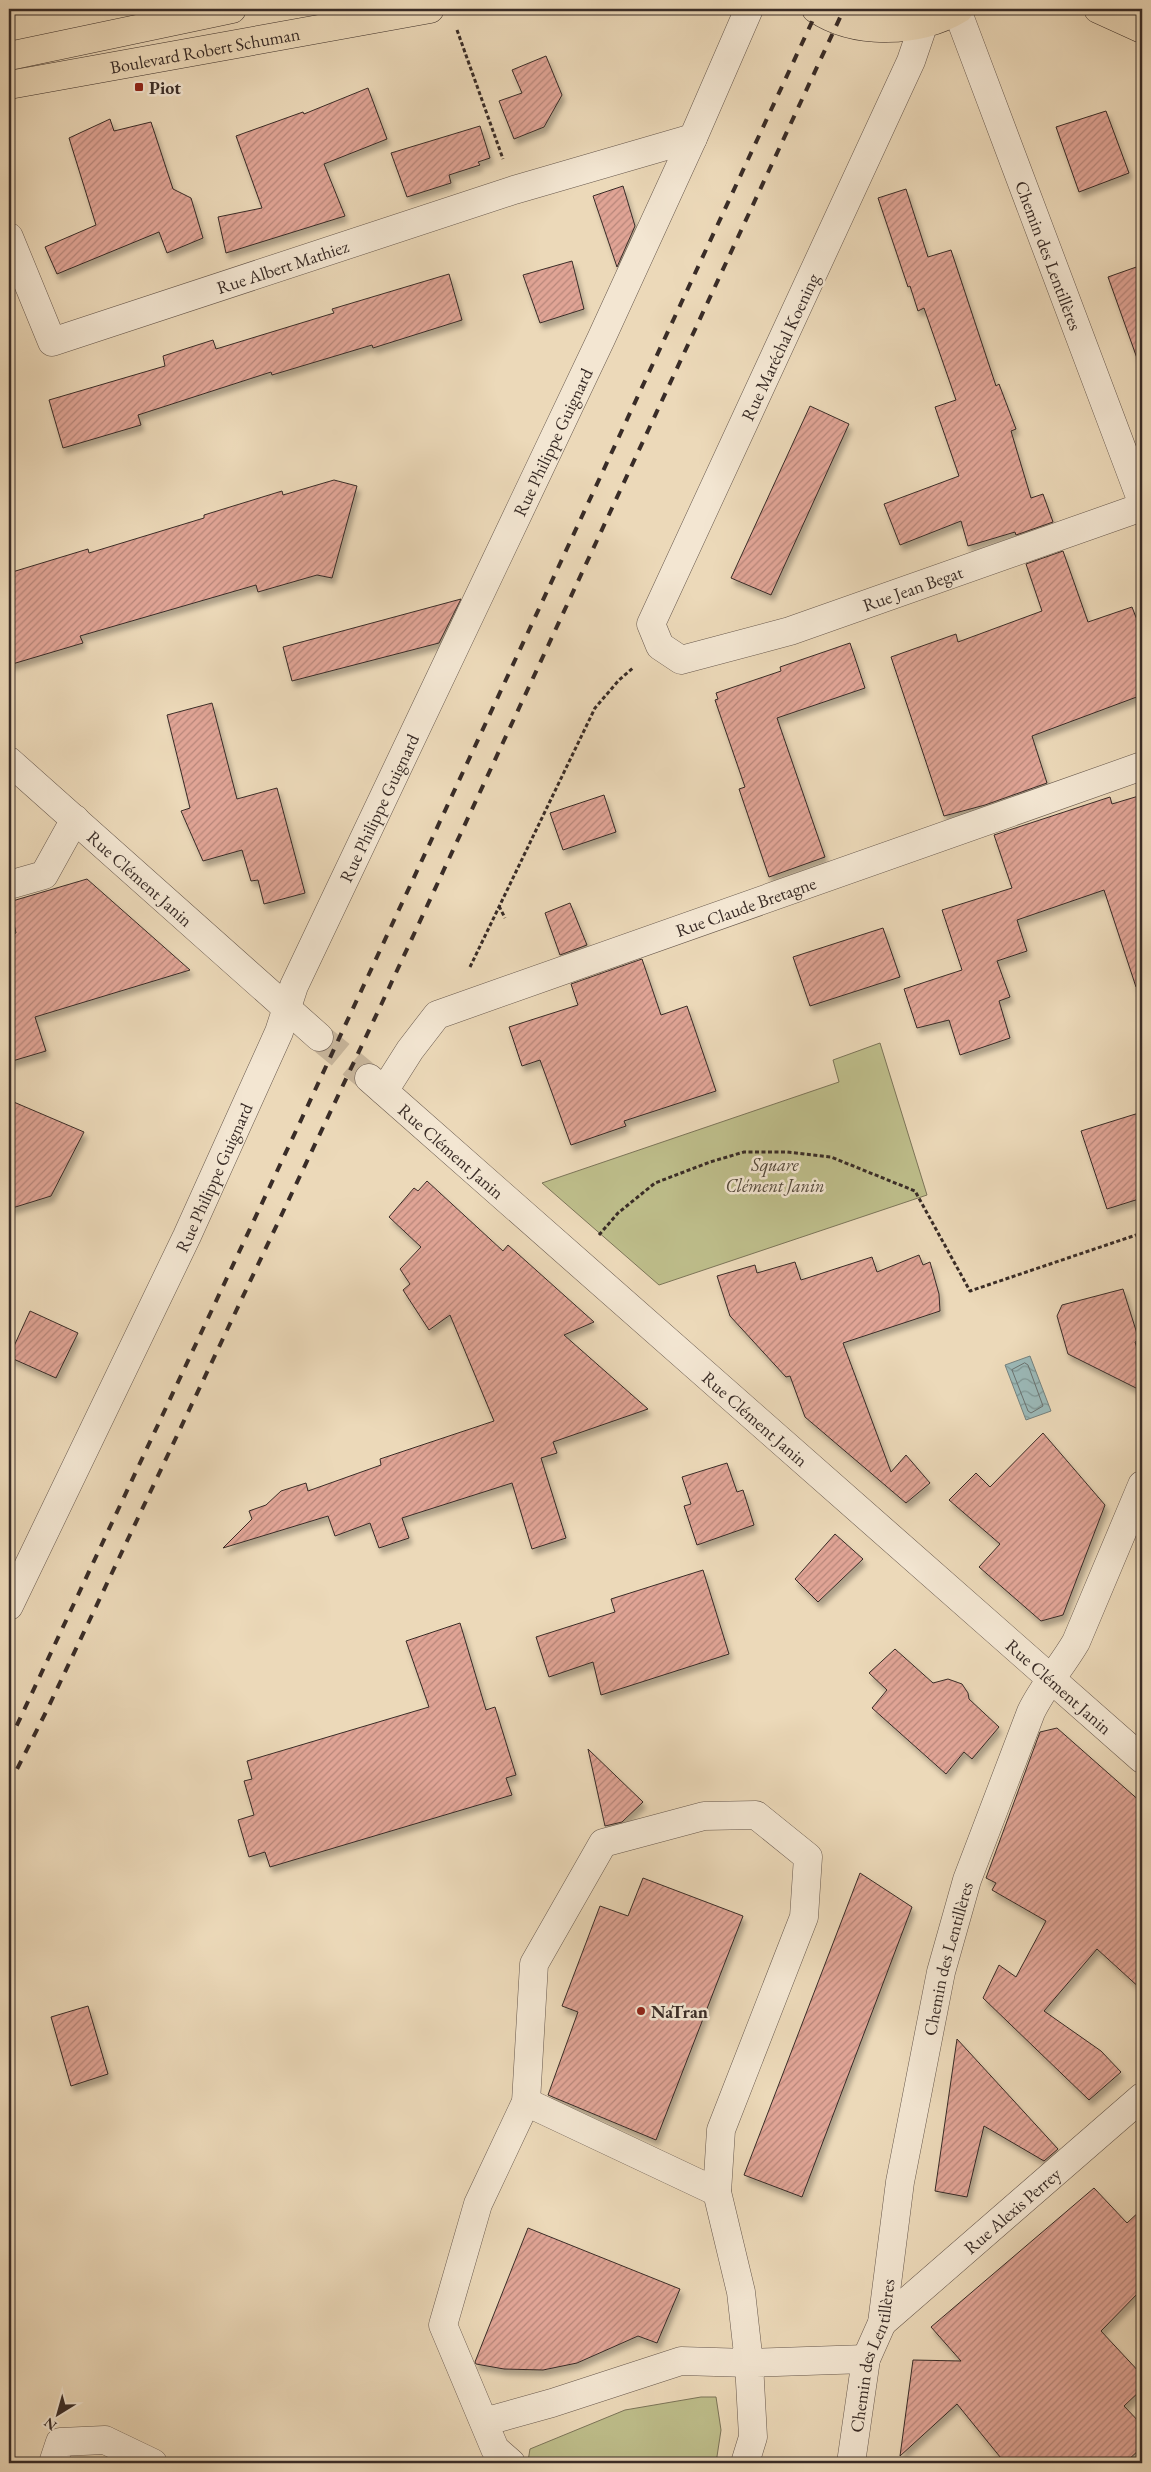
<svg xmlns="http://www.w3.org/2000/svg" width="1151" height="2472" viewBox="0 0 1151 2472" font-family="'EB Garamond',serif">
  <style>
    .green { fill: #bebe8b; stroke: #7c7559 }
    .water { fill: url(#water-waves); stroke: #74817e }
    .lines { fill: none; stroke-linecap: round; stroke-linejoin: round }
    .shore { stroke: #6a7270; stroke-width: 1 }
    .building { fill: url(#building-hatch); stroke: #392c27; filter: url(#shadow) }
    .minor-tunnel { stroke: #c8b69c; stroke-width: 28; stroke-dasharray: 28 14; stroke-linecap: butt }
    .minor-casing { stroke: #66574c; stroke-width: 29 }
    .major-casing { stroke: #392c27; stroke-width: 29 }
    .path { stroke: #392c27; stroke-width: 3; stroke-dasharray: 4 2.5; stroke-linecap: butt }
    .minor { stroke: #f3e6d2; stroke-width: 28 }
    .major { stroke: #ecd9b9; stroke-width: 28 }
    .rail { stroke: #392c27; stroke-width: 4; stroke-dasharray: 9 9; stroke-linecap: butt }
    .poi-dot { fill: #8f2418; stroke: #f3e6d2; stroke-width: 2 }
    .labels { text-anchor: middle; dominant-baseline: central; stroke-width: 5; stroke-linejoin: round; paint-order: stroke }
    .street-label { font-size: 18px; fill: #392c27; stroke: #f3e6d2 }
    .poi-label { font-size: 18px; font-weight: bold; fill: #392c27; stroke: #f3e6d2; text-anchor: start }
    .park-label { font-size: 18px; font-style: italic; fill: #54493b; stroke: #f3e6d2 }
  </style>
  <defs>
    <pattern id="water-waves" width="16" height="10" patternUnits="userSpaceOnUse" patternTransform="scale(1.25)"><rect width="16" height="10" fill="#9bb9b8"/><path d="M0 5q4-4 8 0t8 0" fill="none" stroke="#7f9796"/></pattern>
    <pattern id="building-hatch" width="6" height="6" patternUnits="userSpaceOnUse" patternTransform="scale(1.25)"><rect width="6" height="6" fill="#e0a495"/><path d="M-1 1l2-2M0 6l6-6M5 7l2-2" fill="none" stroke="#b7867a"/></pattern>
    <filter id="shadow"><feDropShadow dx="3" dy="5.5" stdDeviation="2.5" flood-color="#0004"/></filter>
  </defs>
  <rect width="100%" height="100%" fill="#ecd9b9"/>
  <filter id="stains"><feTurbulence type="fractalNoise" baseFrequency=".004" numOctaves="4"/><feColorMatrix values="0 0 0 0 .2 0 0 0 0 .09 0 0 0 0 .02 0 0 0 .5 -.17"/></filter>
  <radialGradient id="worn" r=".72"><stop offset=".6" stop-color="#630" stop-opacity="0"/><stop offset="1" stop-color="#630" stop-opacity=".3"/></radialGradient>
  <g class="green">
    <path d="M880,1043L927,1195L659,1285L542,1183L839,1082L833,1060Z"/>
    <path d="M701,2397H716L721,2430L716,2463H531L528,2461L530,2449L625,2410Z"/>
  </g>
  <path class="water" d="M1030,1356L1051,1411L1026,1420L1005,1365Z"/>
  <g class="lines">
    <path class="shore" d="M1025,1363L1028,1365L1043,1406L1031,1413L1028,1411L1012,1370Z"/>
  </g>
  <g class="building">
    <path d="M546,56L562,95L544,127L514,139L499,101L522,93L512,70Z"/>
    <path d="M368,88L387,139L324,164L345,216L226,253L218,217L262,208L236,136L303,112L304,114Z"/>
    <path d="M1106,111L1129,173L1079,192L1056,127Z"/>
    <path d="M110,119L114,131L151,122L173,189L191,198L203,238L167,253L159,232L57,274L45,247L96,225L69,138Z"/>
    <path d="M480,126L490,158L478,162L480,165L449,175L451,183L407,197L391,153Z"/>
    <path d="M623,186L635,226L617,267L593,196Z"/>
    <path d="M906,189L928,257L951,250L996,386L999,384L1016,429L1011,431L1031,498L1043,494L1053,522L1016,535L1015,532L968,546L961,521L900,545L884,504L959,476L935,407L956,400L924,308L918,311L910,286L908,287L878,198Z"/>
    <path d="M572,261L584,309L540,323L523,275Z"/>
    <path d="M1142,265V361H1138L1108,277Z"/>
    <path d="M449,274L462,320L373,348L372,345L272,375L271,372L138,415L141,425L63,448L49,400L165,366L163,356L213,340L216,349L334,313L332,309Z"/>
    <path d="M810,406L849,424L771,595L731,578Z"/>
    <path d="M334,480L357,486L332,578L317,575L258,592L256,585L80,636L83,643L9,665V573L88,549L89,553L204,518V515L282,491L283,495Z"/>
    <path d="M1063,551L1088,622L1132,607L1142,633V695L1032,736L1047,783L985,805L944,816L891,657L956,634L958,642L1042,611L1026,564Z"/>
    <path d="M461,599L439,643L292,681L283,647Z"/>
    <path d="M850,643L865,688L777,718L825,857L769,877L739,789L745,787L715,700L718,699L716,693L781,671L780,667Z"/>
    <path d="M212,703L237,799L277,788L305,893L264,904L258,880L251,881L242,850L203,861L181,811L190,808L167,715Z"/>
    <path d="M604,795L616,832L563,850L550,813Z"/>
    <path d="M1142,795V986L1136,987L1104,890L1017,920L1027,951L997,961L1010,997L999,1001L1010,1038L960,1055L949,1020L917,1028L904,989L962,970L942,910L1012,888L994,835L1110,797L1112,804Z"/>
    <path d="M87,879L190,970L35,1017L46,1051L9,1062V935L16,933L9,902Z"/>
    <path d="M570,903L587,945L560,955L545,913Z"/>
    <path d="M883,928L900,977L810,1006L793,957Z"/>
    <path d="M642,959L661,1015L687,1006L716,1091L624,1121L626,1126L571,1145L540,1060L522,1066L509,1027L578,1005L571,984Z"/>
    <path d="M9,1100L84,1132L51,1196L9,1209Z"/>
    <path d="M1142,1112V1198L1107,1209L1081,1131Z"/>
    <path d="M427,1181L503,1251L508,1245L594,1322L564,1335L648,1409L553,1442L557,1453L541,1458L566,1538L532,1549L512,1483L402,1518L409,1538L379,1548L370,1523L335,1536L328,1516L223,1548L252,1519L249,1511L266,1505L281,1491L306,1483L308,1491L381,1465L380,1459L494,1421L450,1315L429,1330L403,1290L410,1284L400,1269L421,1247L389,1217L414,1188L418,1191Z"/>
    <path d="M919,1255L923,1265L930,1262L939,1294L940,1311L843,1343L891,1472L906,1455L930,1483L906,1503L805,1417L790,1376L786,1377L730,1316L717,1276L755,1265L757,1273L795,1262L801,1280L872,1257L877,1272Z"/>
    <path d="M1123,1289L1139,1340L1135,1342L1142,1364V1391L1068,1354L1057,1316L1062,1305Z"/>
    <path d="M30,1311L78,1333L56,1378L9,1357Z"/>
    <path d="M1043,1433L1105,1505L1063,1615L1041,1621L979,1567L1000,1544L949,1500L976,1473L990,1487Z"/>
    <path d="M727,1463L737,1492L743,1490L754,1525L697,1545L684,1506L691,1504L682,1477Z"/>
    <path d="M835,1534L863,1559L818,1602L795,1579Z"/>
    <path d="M703,1570L729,1654L601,1695L593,1662L549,1677L536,1637L615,1612L611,1599Z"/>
    <path d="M460,1623L486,1710L495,1707L516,1775L506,1778L512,1795L270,1867L265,1852L249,1857L238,1820L254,1815L244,1781L252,1779L247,1761L429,1707L406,1641Z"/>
    <path d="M895,1649L933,1683L948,1679L962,1684L968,1693L969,1699L999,1727L972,1759L964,1752L946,1774L872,1708L887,1690L869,1673Z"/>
    <path d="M1057,1728L1142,1803V1990L1097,1949L1044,2011L1101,2051L1121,2072L1089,2100L983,1998L999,1965L1016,1977L1046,1921L992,1890L996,1883L986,1878L1040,1732Z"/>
    <path d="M588,1749L643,1802L622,1822L605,1826Z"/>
    <path d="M860,1873L912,1907L802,2197L744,2175Z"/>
    <path d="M643,1878L743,1916L656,2140L548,2095L578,2012L562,2006L600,1906L628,1916Z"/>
    <path d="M88,2006L108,2074L71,2086L51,2017Z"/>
    <path d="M957,2039L1058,2149L1044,2161L984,2126L967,2197L935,2191Z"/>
    <path d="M1094,2188L1127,2223L1142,2209V2289L1101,2331L1142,2375V2389L1124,2406L1142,2425V2447L1125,2463H1005L957,2404L900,2456L913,2360L961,2361L931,2327Z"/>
    <path d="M528,2228L680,2289L657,2343L638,2336L577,2363L543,2370L504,2369L476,2364L475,2362Z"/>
  </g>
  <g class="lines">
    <path class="minor-tunnel" d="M319,1037L369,1078"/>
    <defs>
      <g id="minor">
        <path id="s1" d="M957,10L1142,502"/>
        <path id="s2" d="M924,23L911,61L651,624L660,646L681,660L790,631L1142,507"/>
        <path id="s3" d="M9,237L52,342L514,190L693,138"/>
        <path id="s4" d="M9,761L319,1037"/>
        <path d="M9,885L44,875L75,819"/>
        <path id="s5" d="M369,1078L1142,1759"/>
        <path id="s6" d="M384,1091L410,1050L437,1015L1142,766"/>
        <path id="s7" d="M9,1606L187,1236L279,1032L294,986L601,339L693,138L749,9"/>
        <path d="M526,2102L717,2192"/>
        <path id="s8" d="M882,2323L1142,2097"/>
        <path d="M484,2422L552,2403L681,2361L749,2363L741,2292L717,2192L721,2130L804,1917L808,1857L756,1815L704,1816L603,1843L534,1964L526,2102L478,2204L443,2325L495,2449L511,2463"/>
        <path d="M53,2463L60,2442L105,2440L153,2463"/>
        <path d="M745,2463L753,2437L749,2363L866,2359"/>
        <path id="s9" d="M851,2463L866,2359L882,2323L900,2182L941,1972L967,1880L1031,1712C1043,1687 1062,1666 1076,1642L1142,1485"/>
      </g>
      <g id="major">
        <path d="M816,9C856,36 919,33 959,9"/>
        <path d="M1098,9L1142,29"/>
        <path d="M9,56L232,9"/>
        <path id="s10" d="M9,85L430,9"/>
      </g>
    </defs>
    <use href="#minor" class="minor-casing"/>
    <use href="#major" class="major-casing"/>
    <g class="path">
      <path d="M457,30L503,159"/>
      <path d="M499,906L505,918"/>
      <path d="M470,967L595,708L619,680L634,667"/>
      <path d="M599,1235L618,1213L655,1183L710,1162L744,1152H787L831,1157L915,1191L970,1291L1142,1233"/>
    </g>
    <use href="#minor" class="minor"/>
    <use href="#major" class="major"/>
    <g class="rail">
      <path d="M9,1742L302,1118L818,9"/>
      <path d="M9,1785L47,1710L381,1005L844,9"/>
    </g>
  </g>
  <g class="poi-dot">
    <rect x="134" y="82" width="10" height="10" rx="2.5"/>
    <circle cx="641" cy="2011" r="5"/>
  </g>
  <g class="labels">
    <g class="street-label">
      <text stroke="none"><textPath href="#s10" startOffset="199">Boulevard Robert Schuman</textPath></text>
      <text stroke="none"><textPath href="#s1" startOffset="262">Chemin des Lentillères</textPath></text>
      <text stroke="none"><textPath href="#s3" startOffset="356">Rue Albert Mathiez</textPath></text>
      <text transform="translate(780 347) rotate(-65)">Rue Maréchal Koening</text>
      <text stroke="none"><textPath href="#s7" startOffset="1285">Rue Philippe Guignard</textPath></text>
      <text stroke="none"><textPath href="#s2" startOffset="952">Rue Jean Begat</textPath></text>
      <text stroke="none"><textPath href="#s7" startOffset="880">Rue Philippe Guignard</textPath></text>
      <text stroke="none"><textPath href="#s4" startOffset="176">Rue Clément Janin</textPath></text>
      <text stroke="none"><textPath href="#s6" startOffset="420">Rue Claude Bretagne</textPath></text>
      <text stroke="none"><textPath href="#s5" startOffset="110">Rue Clément Janin</textPath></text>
      <text stroke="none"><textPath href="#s7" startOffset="475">Rue Philippe Guignard</textPath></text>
      <text stroke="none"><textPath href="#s5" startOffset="515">Rue Clément Janin</textPath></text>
      <text stroke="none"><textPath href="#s5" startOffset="920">Rue Clément Janin</textPath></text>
      <text stroke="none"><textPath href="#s9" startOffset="515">Chemin des Lentillères</textPath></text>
      <text stroke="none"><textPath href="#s8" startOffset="172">Rue Alexis Perrey</textPath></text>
      <text stroke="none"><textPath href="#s9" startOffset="110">Chemin des Lentillères</textPath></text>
    </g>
    <g class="poi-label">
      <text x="149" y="87">Piot</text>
      <text x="651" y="2011">NaTran</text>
    </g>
    <g class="park-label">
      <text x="775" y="1164">Square<tspan x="775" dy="21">Clément Janin</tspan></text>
    </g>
  </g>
  <rect width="1151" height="2472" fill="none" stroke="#ecd9b9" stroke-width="30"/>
  <rect x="10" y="10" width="1131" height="2452" fill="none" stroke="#392c27" stroke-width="2.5"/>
  <rect x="15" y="15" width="1121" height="2442" fill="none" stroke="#392c27"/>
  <g transform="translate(58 2414) rotate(217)" stroke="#f3e6d2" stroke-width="4" paint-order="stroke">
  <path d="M0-4L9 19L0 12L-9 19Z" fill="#392c27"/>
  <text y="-8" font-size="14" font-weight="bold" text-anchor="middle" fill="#392c27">N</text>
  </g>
  <rect width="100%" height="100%" filter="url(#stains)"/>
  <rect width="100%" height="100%" fill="url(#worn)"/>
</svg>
